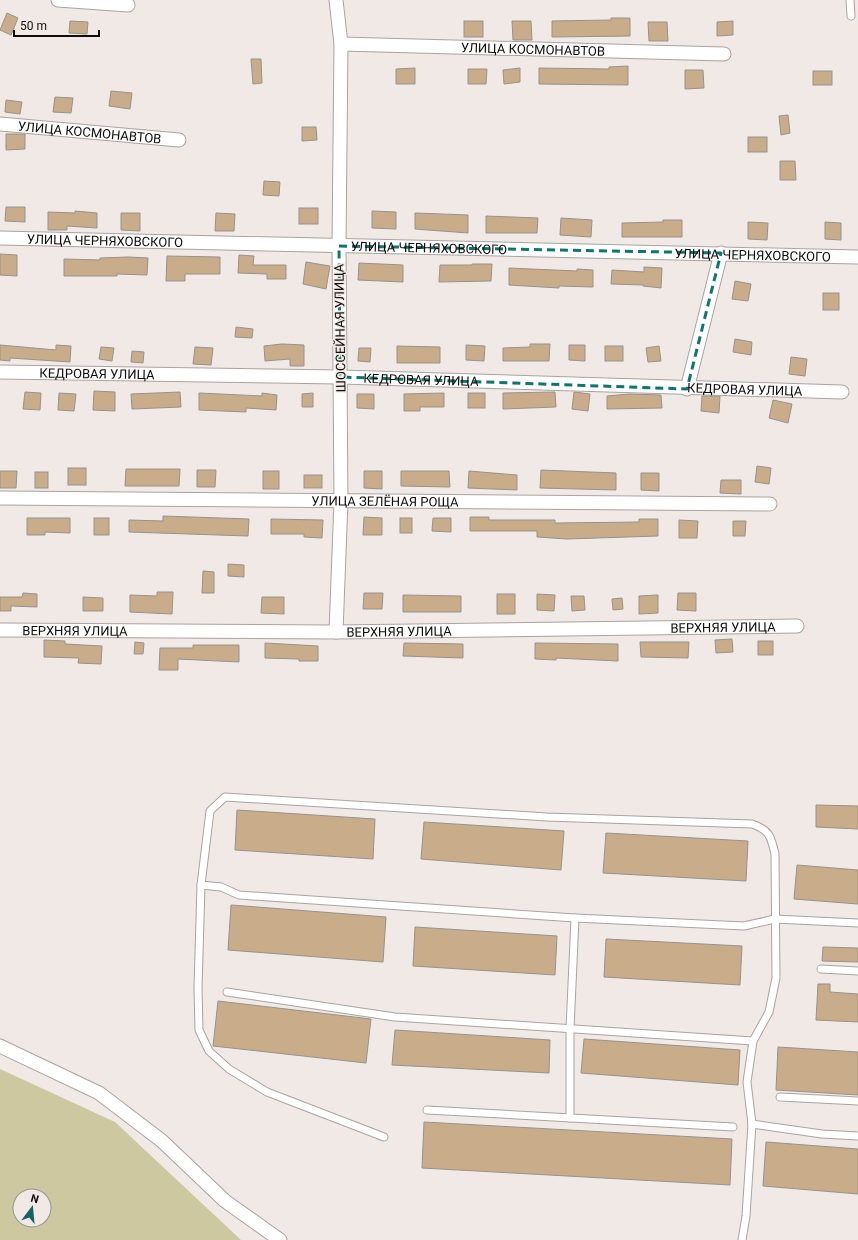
<svg xmlns="http://www.w3.org/2000/svg" width="858" height="1240" viewBox="0 0 858 1240" font-family="Roboto,sans-serif">
  <style>
    .green { fill: #cdc8a0; fill-rule: evenodd }
    .building { fill: #c9ac8a; stroke: #97928d }
    .lines { fill: none; stroke-linecap: round; stroke-linejoin: round }
    .service-casing { stroke: #aaa3a0; stroke-width: 9 }
    .minor-casing { stroke: #aaa3a0; stroke-width: 15 }
    .service { stroke: #fff; stroke-width: 7 }
    .minor { stroke: #fff; stroke-width: 13 }
    .marked { fill: none; stroke: #0f766e; stroke-width: 3; stroke-dasharray: 8 5; stroke-linejoin: round }
    .labels { text-anchor: middle; dominant-baseline: central; stroke-width: 3; stroke-linejoin: round; paint-order: stroke }
    .street-label { font-size: 13px; fill: #0f0c0b; stroke: #f1e9e6 }
  </style>
  <rect width="100%" height="100%" fill="#f1e9e6"/>
  <path class="green" d="M0,1069L115,1122L241,1240H0ZM20,1196H44V1220H20Z"/>
  <g class="building">
    <path d="M7,13L18,18L11,35L0,30Z"/>
    <path d="M611,18H630V36L552,37V21L611,20Z"/>
    <path d="M70,21L88,22L87,34L69,33Z"/>
    <rect x="464" y="21" width="19" height="16"/>
    <path d="M512,21H531L532,40H513Z"/>
    <path d="M733,21V35L717,36V22Z"/>
    <path d="M648,22H667L668,41H649Z"/>
    <path d="M251,59H261L262,83L253,84Z"/>
    <path d="M628,66V85L539,84V68L609,69V67Z"/>
    <path d="M415,68V84H396V69Z"/>
    <path d="M520,68V82L504,84L503,70Z"/>
    <path d="M468,69H487L486,84H468Z"/>
    <path d="M685,70H703L704,88L685,89Z"/>
    <rect x="813" y="71" width="19" height="14"/>
    <path d="M111,91L132,93L130,109L109,106Z"/>
    <path d="M55,97L73,98L71,113L53,112Z"/>
    <path d="M6,100L22,102L20,114L5,112Z"/>
    <path d="M788,115L790,133L781,135L779,116Z"/>
    <path d="M302,127H316L317,140L302,141Z"/>
    <path d="M6,134H25V149L6,150Z"/>
    <rect x="748" y="137" width="19" height="15"/>
    <path d="M780,161H795L796,180H780Z"/>
    <path d="M264,181L280,182L279,196L263,195Z"/>
    <path d="M6,207H25V222L5,221Z"/>
    <rect x="299" y="208" width="19" height="16"/>
    <path d="M75,211L97,213V228L67,226V230H48V212L75,213Z"/>
    <path d="M372,211L396,212V229L372,228Z"/>
    <path d="M121,213H140V231L121,230Z"/>
    <path d="M216,213L235,214L234,231H215Z"/>
    <path d="M415,213L468,215V233L415,229Z"/>
    <path d="M486,216L538,218L537,233H486Z"/>
    <path d="M561,218L592,220L591,237L560,235Z"/>
    <path d="M663,220H682V237H622V223L663,222Z"/>
    <path d="M748,222L768,223L767,240L748,239Z"/>
    <path d="M825,222L841,223V240L825,239Z"/>
    <path d="M0,254L17,255V276L0,275Z"/>
    <path d="M239,255L254,256L253,265H286V279H267V274L238,273Z"/>
    <path d="M167,256L220,257V274H185V281H166Z"/>
    <path d="M128,257L148,258L147,275L117,274V276H64V259L100,260V258Z"/>
    <path d="M306,262L330,266L326,289L303,284Z"/>
    <path d="M359,263L403,265V282L358,280Z"/>
    <path d="M472,264H492L491,281L439,282L440,265H472Z"/>
    <path d="M644,267L662,268L661,288L643,286V285L611,284L612,270L644,272Z"/>
    <path d="M509,268L577,271V269L593,270V287L559,286V288L509,285Z"/>
    <path d="M735,281L751,284L748,301L732,299Z"/>
    <rect x="823" y="293" width="16" height="17"/>
    <path d="M236,327L253,329L252,338L235,337Z"/>
    <path d="M735,339L752,342L751,355L733,352Z"/>
    <path d="M282,344L304,345V366H290V359L265,361L264,346Z"/>
    <path d="M530,344H550L549,361H503V348L530,347Z"/>
    <path d="M0,345L56,350V345L71,346L70,362L10,358V361L0,360Z"/>
    <path d="M466,345L485,346L484,361L466,360Z"/>
    <path d="M569,345H585V361L569,360Z"/>
    <path d="M397,346L440,347V363H397Z"/>
    <rect x="605" y="346" width="18" height="15"/>
    <path d="M659,346L661,361L648,362L646,348Z"/>
    <path d="M101,347L114,348L112,361L99,359Z"/>
    <path d="M195,347L213,348L211,365L193,364Z"/>
    <path d="M359,348H371L370,362L358,361Z"/>
    <path d="M132,351L144,352L143,363L131,362Z"/>
    <path d="M791,357L807,359L805,376L789,374Z"/>
    <path d="M94,391L115,392V411L93,410Z"/>
    <path d="M25,392L41,393L40,410L23,409Z"/>
    <path d="M180,392L181,407L132,409L131,394Z"/>
    <path d="M555,392L556,407L503,409V393Z"/>
    <path d="M574,392L590,394L588,411L572,409Z"/>
    <path d="M59,393L76,394L74,411L58,410Z"/>
    <path d="M199,393L262,396V393L277,395L276,410L246,408V412L199,410Z"/>
    <path d="M313,393V407H302V394Z"/>
    <path d="M444,393V407H420V411H404V394Z"/>
    <rect x="468" y="393" width="17" height="15"/>
    <path d="M357,394H374V409L357,408Z"/>
    <path d="M629,394L661,395L662,408L607,409V396Z"/>
    <path d="M702,396H720L719,413L701,411Z"/>
    <path d="M773,400L792,404L788,423L769,418Z"/>
    <path d="M757,466L771,468L769,484L755,482Z"/>
    <rect x="68" y="468" width="18" height="17"/>
    <path d="M126,469H180L179,486H125Z"/>
    <path d="M197,470H216L215,487H197Z"/>
    <path d="M541,470L616,473V490L540,488Z"/>
    <path d="M0,471H17L16,488H0Z"/>
    <rect x="263" y="471" width="16" height="18"/>
    <path d="M364,471H382V489L364,488Z"/>
    <path d="M401,471H449L450,487L401,486Z"/>
    <path d="M469,471L517,475V490L468,488Z"/>
    <rect x="35" y="472" width="13" height="16"/>
    <path d="M641,473H659V491L641,490Z"/>
    <rect x="304" y="475" width="18" height="13"/>
    <path d="M721,480H741V494L720,493Z"/>
    <path d="M163,516L249,519L248,536L129,532V520L163,521Z"/>
    <path d="M364,517L382,518V535H363Z"/>
    <path d="M470,517H489V520H555V523L639,522V519H658V536L567,539L537,537V531H470Z"/>
    <path d="M27,518H70V533L45,532V535H27Z"/>
    <rect x="94" y="518" width="15" height="17"/>
    <rect x="400" y="518" width="12" height="15"/>
    <path d="M433,518H451V532L432,531Z"/>
    <path d="M271,519L323,520L322,538L304,537V534H271Z"/>
    <path d="M679,520L698,521L697,538H679Z"/>
    <path d="M733,521H746L745,536H733Z"/>
    <path d="M228,564L244,565V577L228,576Z"/>
    <path d="M203,571L214,572V593H202Z"/>
    <path d="M157,592H173L172,614L130,612V595L157,596Z"/>
    <path d="M23,593L37,594V607L11,606V611H0V597H22Z"/>
    <path d="M364,593H383L382,609H363Z"/>
    <path d="M678,593H696V611L677,610Z"/>
    <rect x="497" y="594" width="18" height="20"/>
    <path d="M537,594L555,595L554,611L537,610Z"/>
    <path d="M403,595L461,596V612H403Z"/>
    <path d="M658,595V613L639,614V596Z"/>
    <path d="M571,596H584L585,610L572,611Z"/>
    <path d="M83,597L103,598V611H83Z"/>
    <path d="M262,597H284V614L261,613Z"/>
    <path d="M622,598L623,609L613,610L612,599Z"/>
    <path d="M732,639L733,652L716,653L715,640Z"/>
    <path d="M44,640L65,641V644L102,646L101,664L78,663L79,658L44,657Z"/>
    <rect x="758" y="641" width="15" height="14"/>
    <path d="M135,642L144,643L143,654H134Z"/>
    <path d="M640,642H689L688,658L641,657Z"/>
    <path d="M265,643L318,646V661H299V659L265,658Z"/>
    <path d="M404,643L463,644V658L403,656Z"/>
    <path d="M535,643L618,644V661L556,658V660L535,659Z"/>
    <path d="M193,645H239V662L178,659V670H159L160,648H193Z"/>
    <path d="M816,805L858,806V829L816,827Z"/>
    <path d="M237,810L375,819L373,859L235,850Z"/>
    <path d="M424,822L564,831L561,870L421,859Z"/>
    <path d="M606,833L748,841L746,881L603,873Z"/>
    <path d="M797,865L858,870V904L794,899Z"/>
    <path d="M231,905L386,917L383,962L228,950Z"/>
    <path d="M415,927L557,936L555,975L413,966Z"/>
    <path d="M606,939L742,946L740,985L604,977Z"/>
    <path d="M823,947L858,948V962L822,961Z"/>
    <path d="M818,984H830V992L858,994V1022L816,1020Z"/>
    <path d="M218,1001L371,1019L366,1063L213,1046Z"/>
    <path d="M395,1030L550,1040L549,1073L392,1065Z"/>
    <path d="M584,1039L740,1050L738,1085L581,1073Z"/>
    <path d="M778,1047L858,1052V1095L776,1090Z"/>
    <path d="M424,1122L732,1139L730,1185L422,1168Z"/>
    <path d="M766,1142L858,1149V1194L763,1186Z"/>
  </g>
  <g class="lines">
    <defs>
      <g id="service">
        <path d="M850,0L851,16"/>
        <path d="M201,885L221,887L239,895L575,918L744,926L775,919L858,923"/>
        <path d="M821,969L858,971"/>
        <path d="M227,992L395,1017L753,1041"/>
        <path d="M780,1097L858,1101"/>
        <path d="M427,1110L733,1127"/>
        <path d="M570,1118V1029L575,918"/>
        <path d="M752,1124L822,1134L858,1136"/>
        <path d="M384,1137L267,1092L229,1069L209,1051L199,1030L198,988L201,885L210,811L225,797L547,817L752,824C770,830 771,837 775,854L776,978L769,1012L753,1041L747,1082L752,1124L746,1216L742,1240"/>
      </g>
      <g id="minor">
        <path d="M58,0L128,5"/>
        <path id="s1" d="M341,44L724,54"/>
        <path id="s2" d="M0,124L179,140"/>
        <path id="s3" d="M0,238L858,257"/>
        <path id="s4" d="M0,372L340,377L842,392"/>
        <path d="M687,389L721,253"/>
        <path id="s5" d="M0,498L770,504"/>
        <path id="s6" d="M0,630L336,632L797,626"/>
        <path d="M336,632L341,501L339,246L341,44L336,0"/>
        <path d="M0,1046L99,1093L162,1141L225,1201L280,1240"/>
      </g>
    </defs>
    <use href="#service" class="service-casing"/>
    <use href="#minor" class="minor-casing"/>
    <use href="#service" class="service"/>
    <use href="#minor" class="minor"/>
  </g>
  <path class="marked" d="M339,246L721,253L687,389L340,377Z"/>
  <g class="labels">
    <g class="street-label">
      <text stroke="none"><textPath href="#s1" startOffset="192">УЛИЦА КОСМОНАВТОВ</textPath></text>
      <text stroke="none"><textPath href="#s2" startOffset="90">УЛИЦА КОСМОНАВТОВ</textPath></text>
      <text stroke="none"><textPath href="#s3" startOffset="105">УЛИЦА ЧЕРНЯХОВСКОГО</textPath></text>
      <text stroke="none"><textPath href="#s3" startOffset="429">УЛИЦА ЧЕРНЯХОВСКОГО</textPath></text>
      <text stroke="none"><textPath href="#s3" startOffset="753">УЛИЦА ЧЕРНЯХОВСКОГО</textPath></text>
      <text transform="translate(340 328) rotate(-91)">ШОССЕЙНАЯ УЛИЦА</text>
      <text stroke="none"><textPath href="#s4" startOffset="97">КЕДРОВАЯ УЛИЦА</textPath></text>
      <text stroke="none"><textPath href="#s4" startOffset="421">КЕДРОВАЯ УЛИЦА</textPath></text>
      <text stroke="none"><textPath href="#s4" startOffset="745">КЕДРОВАЯ УЛИЦА</textPath></text>
      <text stroke="none"><textPath href="#s5" startOffset="385">УЛИЦА ЗЕЛЁНАЯ РОЩА</textPath></text>
      <text stroke="none"><textPath href="#s6" startOffset="723">ВЕРХНЯЯ УЛИЦА</textPath></text>
      <text stroke="none"><textPath href="#s6" startOffset="75">ВЕРХНЯЯ УЛИЦА</textPath></text>
      <text stroke="none"><textPath href="#s6" startOffset="399">ВЕРХНЯЯ УЛИЦА</textPath></text>
    </g>
  </g>
  <g transform="translate(32 1208) rotate(16)"><circle r="19" fill="#f1e9e6" stroke="#97918e"/>
  <path d="M0-3L7 15L0 10L-7 15Z" fill="#126364"/>
  <text y="-6" font-size="11" font-weight="bold" text-anchor="middle" fill="#0f0c0b">N</text>
  </g>
  <path d="M14 30v6h85v-6" fill="none" stroke="#0f0c0b" stroke-width="2"/>
  <text x="20" y="30" font-size="12" fill="#0f0c0b" stroke="#f1e9e6" stroke-width="3" paint-order="stroke">50 m</text>
</svg>
